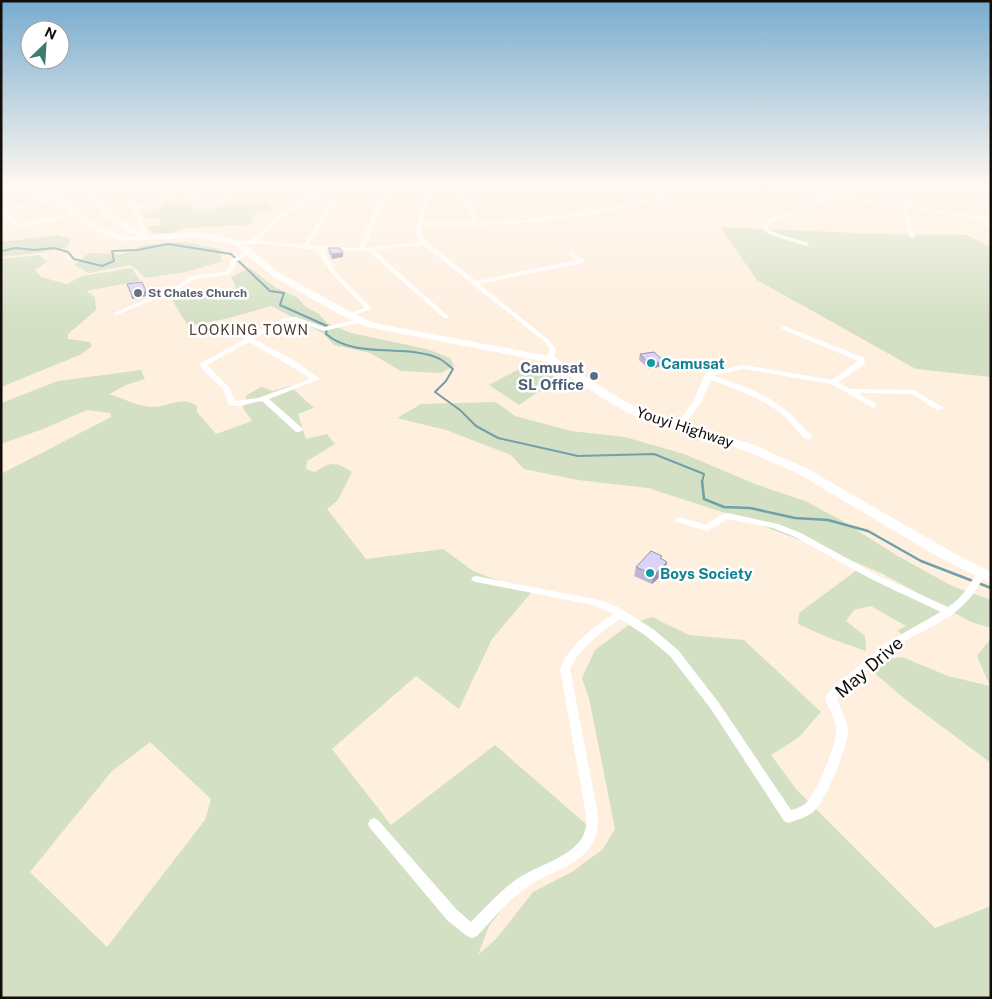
<svg xmlns="http://www.w3.org/2000/svg" width="992" height="999" viewBox="0 0 992 999" font-family="'Public Sans',sans-serif">
  <style>
    .green { fill: #d3e0c4; fill-rule: evenodd }
    .lines { fill: none; stroke-linecap: round; stroke-linejoin: round }
    .stream-far1 { stroke: #70a0a9; stroke-width: 2 }
    .stream { stroke: #70a0a9; stroke-width: 2.5 }
    .minor { fill: #fff; fill-rule: evenodd }
    .primary { fill: #fff; fill-rule: evenodd }
    .wall { fill: #bcb5d5 }
    .shaded-wall { fill: #9993ae }
    .building { fill: #dbd2f8; stroke: #9993ae }
    .worship-dot { fill: #6b7280; stroke: #fff; stroke-width: 2 }
    .culture-dot { fill: #0f9aa8; stroke: #fff; stroke-width: 2 }
    .service-dot { fill: #5c6f8a; stroke: #fff; stroke-width: 2 }
    .labels { text-anchor: middle; dominant-baseline: central; stroke-width: 5; stroke-linejoin: round; paint-order: stroke }
    .far-worship-label { font-size: 12px; font-weight: bold; fill: #5b616d; stroke: #fff; text-anchor: start }
    .far-neighbourhood-label { font-size: 14px; letter-spacing: 1px; fill: #4b3f32; stroke: #fff }
    .culture-label { font-size: 15px; font-weight: bold; fill: #0d838f; stroke: #fff; text-anchor: start }
    .service-label { font-size: 15px; font-weight: bold; fill: #4e5e75; stroke: #fff; text-anchor: end }
    .street-label { font-size: 15px; fill: #130e09; stroke: #fff }
    .near-street-label { font-size: 18px; fill: #130e09; stroke: #fff }
  </style>
  <rect width="100%" height="100%" fill="#feefdf"/>
  <g class="green">
    <path d="M174,201L196,209H214L240,202L268,204L270,210L260,211L252,216V221L245,225L186,228L170,233L154,234L148,227L162,225L159,218H147L144,213L161,209L163,207L161,205Z"/>
    <path d="M720,227L877,234L967,235L991,247V377L916,369L757,280Z"/>
    <path d="M58,235L70,239L68,247L38,253L1,257V242Z"/>
    <path d="M184,242L219,249L222,261L187,272L144,278L137,269L129,265L89,273L74,265L89,253L123,254L145,245Z"/>
    <path d="M39,255L47,262L35,270L41,277L67,284L82,276L132,268L140,281L86,291L95,297L96,310L68,334V339L90,342L92,346L82,354L1,387V259Z"/>
    <path d="M250,268L275,287L298,298L305,306L319,314L327,323L351,333L427,349L450,358L454,366L441,373L401,371L370,353L334,345L323,333L271,306L225,319L188,326L172,300L228,293L236,287L231,277Z"/>
    <path d="M533,362L558,379L519,405L489,385Z"/>
    <path d="M141,370L145,379L126,385L109,394C122,398 137,406 151,407C168,408 181,395 197,406V412L216,434L252,421L243,408L247,395L261,387L273,391L290,386L314,408L298,414L306,439L327,434L335,444L307,461L306,469L315,472C331,461 336,462 352,472L338,500L327,509L366,559L443,549L473,571L531,593L492,639L459,709L416,676L332,749L391,825L495,745L587,825V835L573,852L517,890L489,926L478,955L496,939L533,892L572,872L603,849L615,829L589,698L582,678L595,650L630,624L652,617L689,635L744,640L821,712L798,738L771,755L797,790L935,928L991,906V998H1V474L111,417L110,413L87,410L43,429L1,444V403L58,381ZM150,742L211,799L205,820L107,947L30,872L111,772Z"/>
    <path d="M496,402L515,416L571,431L625,437L684,454L755,484L805,501L841,520L896,555L952,586L991,600V628L971,622L881,573L816,546L747,520L648,488L578,480L524,469L511,455L446,430L397,418L421,404Z"/>
    <path d="M857,570L898,592L942,611L901,635L898,630L906,626L871,606L854,610L846,621L865,636L866,651L829,638L798,624L799,613Z"/>
    <path d="M991,638V763L905,699L871,670L884,660L902,657L948,676L990,686L977,656Z"/>
  </g>
  <g class="lines">
    <path class="stream-far1" d="M1,251L16,248L34,250L54,248L68,252L74,259L102,266L114,261L112,251L137,250L168,244L231,254L270,291L284,293L280,305L327,326L326,334C356,360 408,343 440,359C445,362 449,366 453,369L446,381L435,392L460,410L476,426L498,438L578,456L654,454L704,474L702,482"/>
    <path class="stream" d="M702,481L704,499L724,507L750,508L795,518L828,520L868,531L921,561L991,588"/>
    <g class="minor">
      <path d="M121,184H125L136,206L176,194L152,184C162,184 174,193 183,191C194,190 203,184 214,184L186,194L210,202L243,191L226,184C234,184 242,190 249,189C257,189 264,184 272,184L210,206L181,195L137,209L146,228L147,234L143,240L141,241L138,239L141,234L140,228Z"/>
      <path d="M341,184H347L344,188L386,190L391,184H395L391,191L426,192L429,184H433L431,192L509,189V190L507,191L463,193L473,205L478,222C539,221 599,210 658,197L662,195L626,185H601L599,184H631L663,191L670,184H675L667,193V196L662,199C616,210 569,220 522,223C489,226 456,225 422,225L421,230L424,239L476,281L577,260L569,254L572,252L584,260V262L582,263L479,284L549,340L556,349L554,359L550,361L546,359L550,349L545,342L423,245L374,250L448,316V318H444L368,251L323,250L336,272L372,309L348,317L346,316V314L365,308L332,274L317,250L267,244L237,245L234,243C240,240 247,242 252,239C264,231 274,220 285,211C302,198 321,191 341,184ZM339,188C326,206 317,227 303,245L257,240C285,216 303,200 339,188ZM342,190L384,193L379,200L358,248L308,245C322,228 330,208 342,190ZM389,194L425,195L415,230L420,242L364,248L385,200ZM458,194L468,205L473,222L423,221L430,195Z"/>
      <path d="M587,184H591L594,188L590,189Z"/>
      <path d="M764,184C783,184 801,195 820,193C831,193 842,184 854,184L828,194L907,205L909,194L919,193L922,195L921,196L913,197L912,206L977,216H984L991,213V217L985,220L991,226V232L980,220L906,208L915,236L912,238L909,236L901,207L834,198L773,221L768,225V228L773,232L808,243L809,244L806,246L769,234L763,230L762,225L769,219L827,197L808,196Z"/>
      <path d="M951,190L991,204V207L949,192V191Z"/>
      <path d="M56,197L59,199L58,200L6,211L20,224L76,212L78,213V215L19,228L1,212V208Z"/>
      <path d="M248,251L253,252L236,262L235,268L228,275L195,279L179,289L119,314L117,315L114,313L175,287L191,276L224,272L229,268L231,260Z"/>
      <path d="M296,317L324,327L360,319L363,321L362,322L324,331L295,321H287L254,339L295,361L320,379L269,399L302,428L303,430L299,432H296L262,401L239,406L229,405L223,389L204,371L199,364L245,339L246,337L249,336L284,318ZM249,342L289,365L311,379L258,398L235,401L229,387L207,365Z"/>
      <path d="M784,326L864,358L865,364L838,382L850,389L914,390L944,408L940,410H937L912,394L858,393L875,403L876,405L875,407H872L831,384L744,369L713,375C740,385 768,394 789,413C797,420 803,428 811,435L812,437L811,439H805C798,432 792,423 784,416C763,398 736,389 711,380L701,402L682,429H676L675,427L693,402L704,376L707,372L744,365L832,380L858,361L782,329V327Z"/>
      <path d="M728,513L778,524L801,533L879,576L948,607C963,597 968,587 977,572H983L985,574C964,619 932,623 894,648C874,662 857,681 838,696L837,698C839,709 848,720 848,731C848,746 825,803 813,812C806,818 796,820 788,823L784,821L711,709L670,656L645,635L620,619C601,633 581,646 570,669L598,815C600,863 559,866 527,887C508,900 493,919 477,936L472,938L467,936L447,920L370,828L368,824L370,820L374,818L378,820L457,910L471,922C486,907 500,891 517,879C537,865 578,856 585,831C587,826 586,820 586,815L560,669C571,643 591,630 613,614L593,605L476,582L473,581L471,579L473,577L476,576L599,600L618,607L653,629L678,650L719,703L791,810C796,809 801,807 805,804C816,794 836,746 836,732C837,720 828,709 825,698L830,690L886,643L941,612L873,580L795,537L773,528L728,519L707,531L677,522L675,520L680,517L706,525L719,516Z"/>
    </g>
    <path class="primary" d="M1,184H11L30,191L63,198L95,224L124,236H137L125,231L102,213L86,196L32,184H47L91,192L108,209L131,227L150,235L197,232L220,235L240,241L278,272L349,311L374,323L554,357L621,399L644,411L752,444L806,468L950,551L991,572V583L940,558L797,473L743,450L636,417L612,404L547,362L367,327L341,315L272,276L234,245L197,238L120,241L89,228L57,202L25,195L1,186Z"/>
  </g>
  <g class="wall">
    <path d="M328,248L343,253V257L332,259L329,253Z"/>
    <path d="M640,354L663,366L649,369L639,360Z"/>
    <path d="M662,559L666,571L652,584L634,576L636,567Z"/>
  </g>
  <g class="shaded-wall">
    <path d="M343,253V257L332,259V254Z"/>
    <path d="M146,291L147,296L132,299L131,294Z"/>
    <path d="M664,361L663,366L649,369V364Z"/>
    <path d="M667,562L666,571L652,584L654,575Z"/>
  </g>
  <g class="building">
    <path d="M328,248H340L343,253L332,254Z"/>
    <path d="M142,282L146,291L131,294L127,284Z"/>
    <path d="M654,352L664,361L649,364L640,354Z"/>
    <path d="M651,551L662,556L660,558L667,562L654,575L636,567Z"/>
  </g>
  <linearGradient id="sky" x2="0" y2="1"><stop stop-color="#78accf"/><stop offset="0.57" stop-color="#fff8f1"/><stop offset="1" stop-color="#fff8f1" stop-opacity="0"/></linearGradient>
  <rect width="992" height="324" fill="url(#sky)"/>
  <circle class="worship-dot" cx="138" cy="293" r="5"/>
  <g class="culture-dot">
    <circle cx="651" cy="363" r="5"/>
    <circle cx="650" cy="573" r="5"/>
  </g>
  <circle class="service-dot" cx="594" cy="376" r="5"/>
  <g class="labels">
    <g class="far-worship-label">
      <text x="148" y="293">St Chales Church</text>
    </g>
    <g class="far-neighbourhood-label">
      <text x="249" y="330">LOOKING TOWN</text>
    </g>
    <g class="culture-label">
      <text x="661" y="363">Camusat</text>
      <text x="660" y="573">Boys Society</text>
    </g>
    <g class="service-label">
      <text x="584" y="367">Camusat<tspan x="584" dy="17">SL Office</tspan></text>
    </g>
    <g class="street-label">
      <text transform="translate(685 427) rotate(18)">Youyi Highway</text>
    </g>
    <g class="near-street-label">
      <text transform="translate(869 667) rotate(-41)">May Drive</text>
    </g>
  </g>
  <rect width="992" height="999" fill="none" stroke="#130e09" stroke-width="5"/>
  <g transform="translate(45 45) rotate(25)"><circle r="24" fill="#ffffff" stroke="#a19f9d"/>
  <path d="M0-4L9 19L0 12L-9 19Z" fill="#3a7d6f"/>
  <text y="-8" font-size="14" font-weight="bold" text-anchor="middle" fill="#130e09">N</text>
  </g>
</svg>
